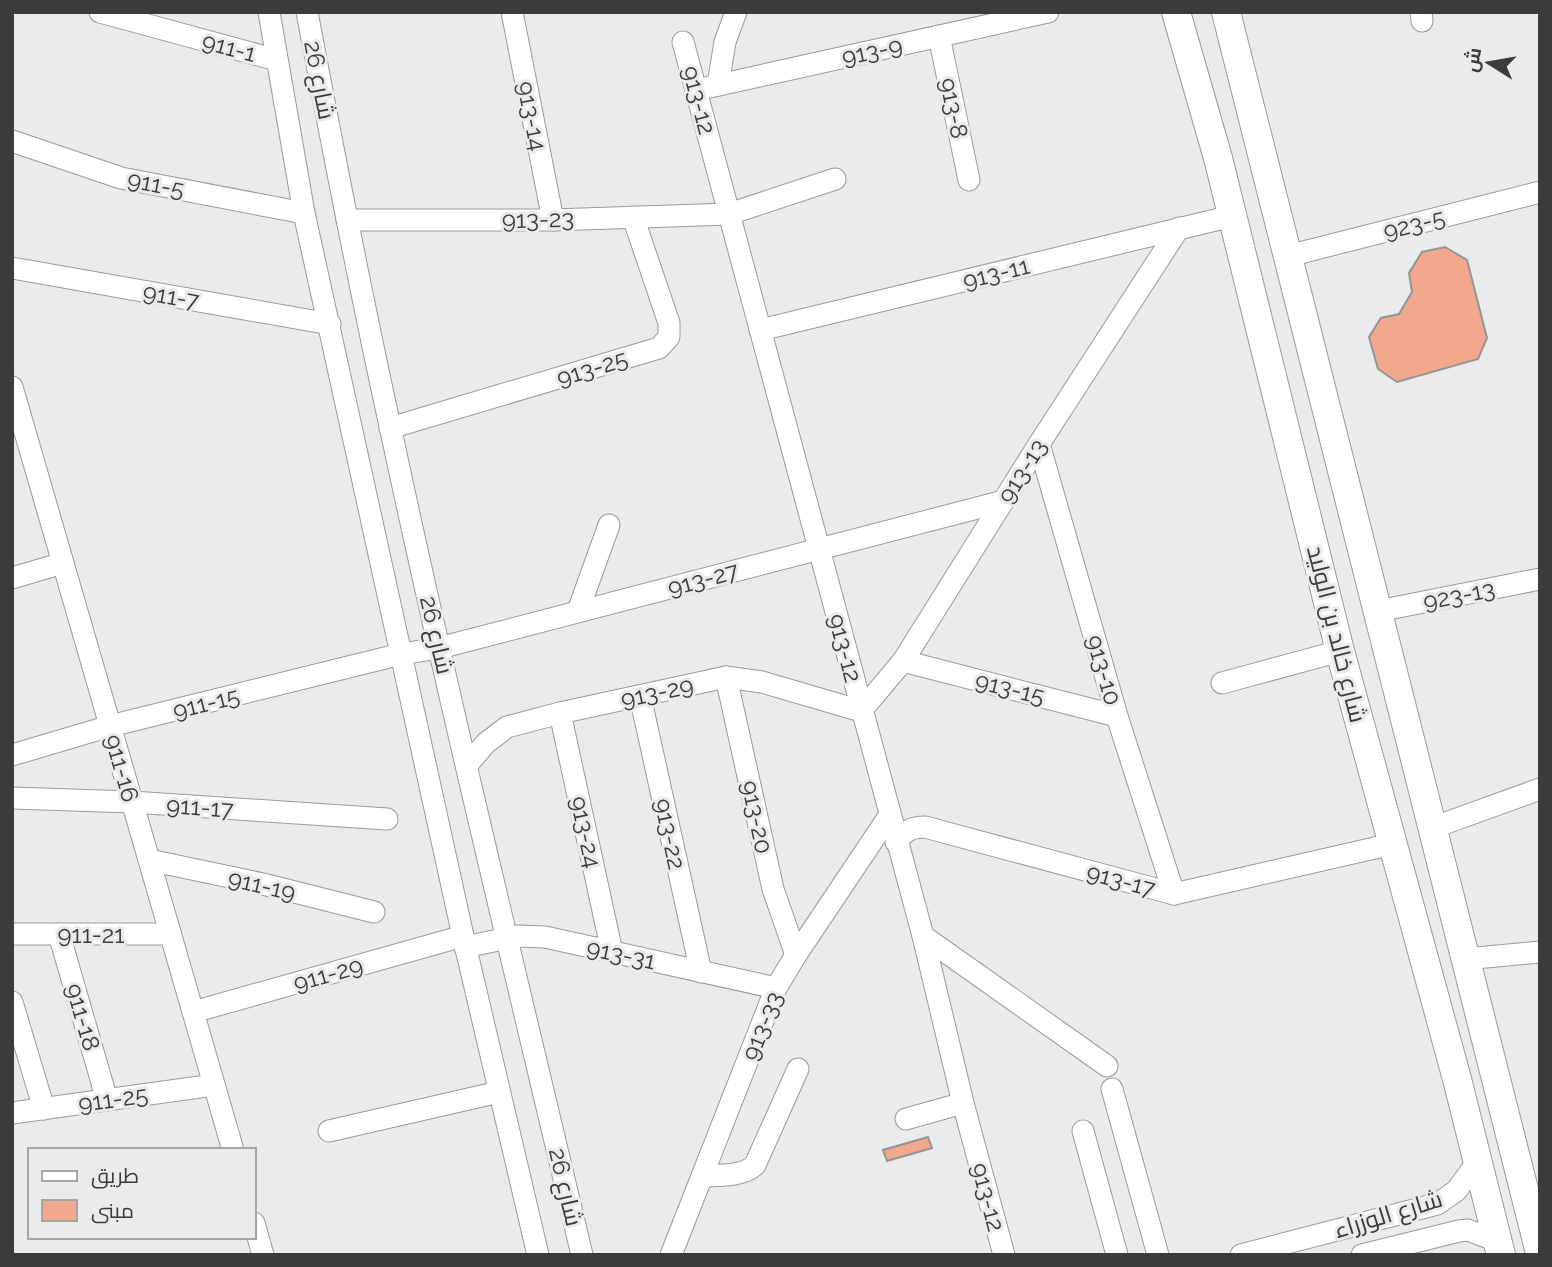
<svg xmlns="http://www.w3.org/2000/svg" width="1552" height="1267" viewBox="0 0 1552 1267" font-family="Raleway,Cairo,sans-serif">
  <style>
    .building { fill: #f3a88d; stroke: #959493; stroke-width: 2 }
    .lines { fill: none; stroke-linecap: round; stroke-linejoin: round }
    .minor-casing { stroke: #999a9c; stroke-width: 23 }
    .major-casing { stroke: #999a9c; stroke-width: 30 }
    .minor { stroke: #fff; stroke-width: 21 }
    .major { stroke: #fff; stroke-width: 28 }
    .labels { text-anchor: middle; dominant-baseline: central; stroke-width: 6; stroke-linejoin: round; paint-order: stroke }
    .street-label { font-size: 24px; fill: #3a3b3b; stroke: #eaebec }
  </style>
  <rect width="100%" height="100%" fill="#eaebec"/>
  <g class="building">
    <path d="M1445,247L1467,260L1487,338L1478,359L1397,382L1378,369L1369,337L1381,318L1399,314L1412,292L1409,273L1422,252Z"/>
    <path d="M928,1137L932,1148L887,1161L883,1150Z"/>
  </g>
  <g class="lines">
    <defs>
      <g id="minor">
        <path d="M100,12L277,60"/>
        <path d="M269,12L304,213L463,936L538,1255"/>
        <path d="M307,12C333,150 360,289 390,426C449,703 517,979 582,1255"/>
        <path d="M512,12L553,220"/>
        <path d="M1421,12L1422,21"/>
        <path d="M939,36L969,180"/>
        <path d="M683,42L923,936L963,1103L1004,1255"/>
        <path d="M718,85L725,42L736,12"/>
        <path d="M696,90L1048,12"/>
        <path d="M12,141L121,178L304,213"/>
        <path d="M347,220H553L729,214L835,179"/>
        <path d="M1288,256L1540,192"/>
        <path d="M12,268L330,324"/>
        <path d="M760,330L1232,216"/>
        <path d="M12,387L233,1150"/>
        <path d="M390,428L659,348L669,337V323L633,217"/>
        <path d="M1039,444L1117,716L1174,894"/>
        <path d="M12,578L63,563"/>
        <path d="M578,611L609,525"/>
        <path d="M1378,611L1540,579"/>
        <path d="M903,661L1117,716"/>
        <path d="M726,677L773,889L796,955"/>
        <path d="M1222,683L1340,651"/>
        <path d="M640,696L701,972"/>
        <path d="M560,713L612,952"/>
        <path d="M12,755L110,726L401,654L439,648L1004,501"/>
        <path d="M467,765L486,743L507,727L560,713L726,677L762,682L861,711L903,661L1039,444L1179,228"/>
        <path d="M12,798L132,802L387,819"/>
        <path d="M1432,828L1540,789"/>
        <path d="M896,842C905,831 911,827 925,827L1174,894L1392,844"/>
        <path d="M149,860L263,884L374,912"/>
        <path d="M12,934H170"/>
        <path d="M59,934L107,1100"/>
        <path d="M923,936L1107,1066"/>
        <path d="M465,947L517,936L545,937L776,988"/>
        <path d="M1465,959L1540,952"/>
        <path d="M12,1002L44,1109"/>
        <path d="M193,1012L463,936"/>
        <path d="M1112,1089L1158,1255"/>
        <path d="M12,1113L214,1085"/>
        <path d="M906,1119L963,1103"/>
        <path d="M329,1131L499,1092"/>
        <path d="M1083,1131L1117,1255"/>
        <path d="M702,1176C719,1175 742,1177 755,1165L798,1069"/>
        <path d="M254,1223L263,1255"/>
        <path d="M671,1255L776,988L796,955L889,816"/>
        <path d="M1241,1255L1437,1204L1456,1191L1479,1160"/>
        <path d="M1362,1255L1459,1231L1468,1230L1497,1241"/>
      </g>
      <g id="major">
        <path d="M1176,12L1218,158L1340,651L1457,1079L1501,1255"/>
        <path d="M1226,12L1540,1253"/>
      </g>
    </defs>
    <use href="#minor" class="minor-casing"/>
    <use href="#major" class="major-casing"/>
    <use href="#minor" class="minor"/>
    <use href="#major" class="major"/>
  </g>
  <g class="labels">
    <g class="street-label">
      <text transform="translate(229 47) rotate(15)">911-1</text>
      <text transform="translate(872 51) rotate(-12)">913-9</text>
      <text transform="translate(320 80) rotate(79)">شارع 26</text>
      <text transform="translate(699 100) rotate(75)">913-12</text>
      <text transform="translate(954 108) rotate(78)">913-8</text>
      <text transform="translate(532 116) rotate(79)">913-14</text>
      <text transform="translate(156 184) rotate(11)">911-5</text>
      <text transform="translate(538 219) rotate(-1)">913-23</text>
      <text transform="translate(1414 224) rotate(-14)">923-5</text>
      <text transform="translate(996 273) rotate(-14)">913-11</text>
      <text transform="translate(171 296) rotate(10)">911-7</text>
      <text transform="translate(592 368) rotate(-17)">913-25</text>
      <text transform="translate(1022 471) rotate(-58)">913-13</text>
      <text transform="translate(703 579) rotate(-15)">913-27</text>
      <text transform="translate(1459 595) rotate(-11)">923-13</text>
      <text transform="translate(1337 634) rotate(76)">شارع خالد بن الوليد</text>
      <text transform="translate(437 635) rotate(77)">شارع 26</text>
      <text transform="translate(845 648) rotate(75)">913-12</text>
      <text transform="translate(1104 670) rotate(74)">913-10</text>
      <text transform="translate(1010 688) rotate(14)">913-15</text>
      <text transform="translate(657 692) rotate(-12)">913-29</text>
      <text transform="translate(206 703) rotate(-14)">911-15</text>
      <text transform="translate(122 768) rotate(74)">911-16</text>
      <text transform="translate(200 807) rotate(4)">911-17</text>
      <text transform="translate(757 817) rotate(78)">913-20</text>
      <text transform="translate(586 832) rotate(78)">913-24</text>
      <text transform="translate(670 834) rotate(78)">913-22</text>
      <text transform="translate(1121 880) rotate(15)">913-17</text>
      <text transform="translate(262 885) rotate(13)">911-19</text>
      <text x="91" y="934">911-21</text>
      <text transform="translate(621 954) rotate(12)">913-31</text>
      <text transform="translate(328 974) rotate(-16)">911-29</text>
      <text transform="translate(83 1017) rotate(74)">911-18</text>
      <text transform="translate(762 1026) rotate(-68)">913-33</text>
      <text transform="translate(113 1099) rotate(-8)">911-25</text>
      <text transform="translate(566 1187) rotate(77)">شارع 26</text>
      <text transform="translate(988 1197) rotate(75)">913-12</text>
      <text transform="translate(1388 1214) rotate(-17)">شارع الوزراء</text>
    </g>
  </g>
  <rect width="1552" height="1267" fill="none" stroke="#3a3b3b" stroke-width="28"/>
  <rect x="28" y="1148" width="228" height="91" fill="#eaebec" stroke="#a4a5a5" stroke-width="2"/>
  <rect x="42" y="1171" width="35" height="10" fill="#ffffff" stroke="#a4a5a5" stroke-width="2"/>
  <text x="91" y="1183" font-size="21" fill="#3a3b3b">طريق</text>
  <rect x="42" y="1200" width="35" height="21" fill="#f3a88d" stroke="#a4a5a5" stroke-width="2"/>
  <text x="91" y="1218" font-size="21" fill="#3a3b3b">مبنى</text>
  <g transform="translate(1489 63) rotate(281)" stroke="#eaebec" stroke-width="5" paint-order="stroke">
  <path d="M0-5L12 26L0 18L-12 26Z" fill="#3a3b3b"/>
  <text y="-10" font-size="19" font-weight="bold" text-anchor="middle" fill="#3a3b3b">ش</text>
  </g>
</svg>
